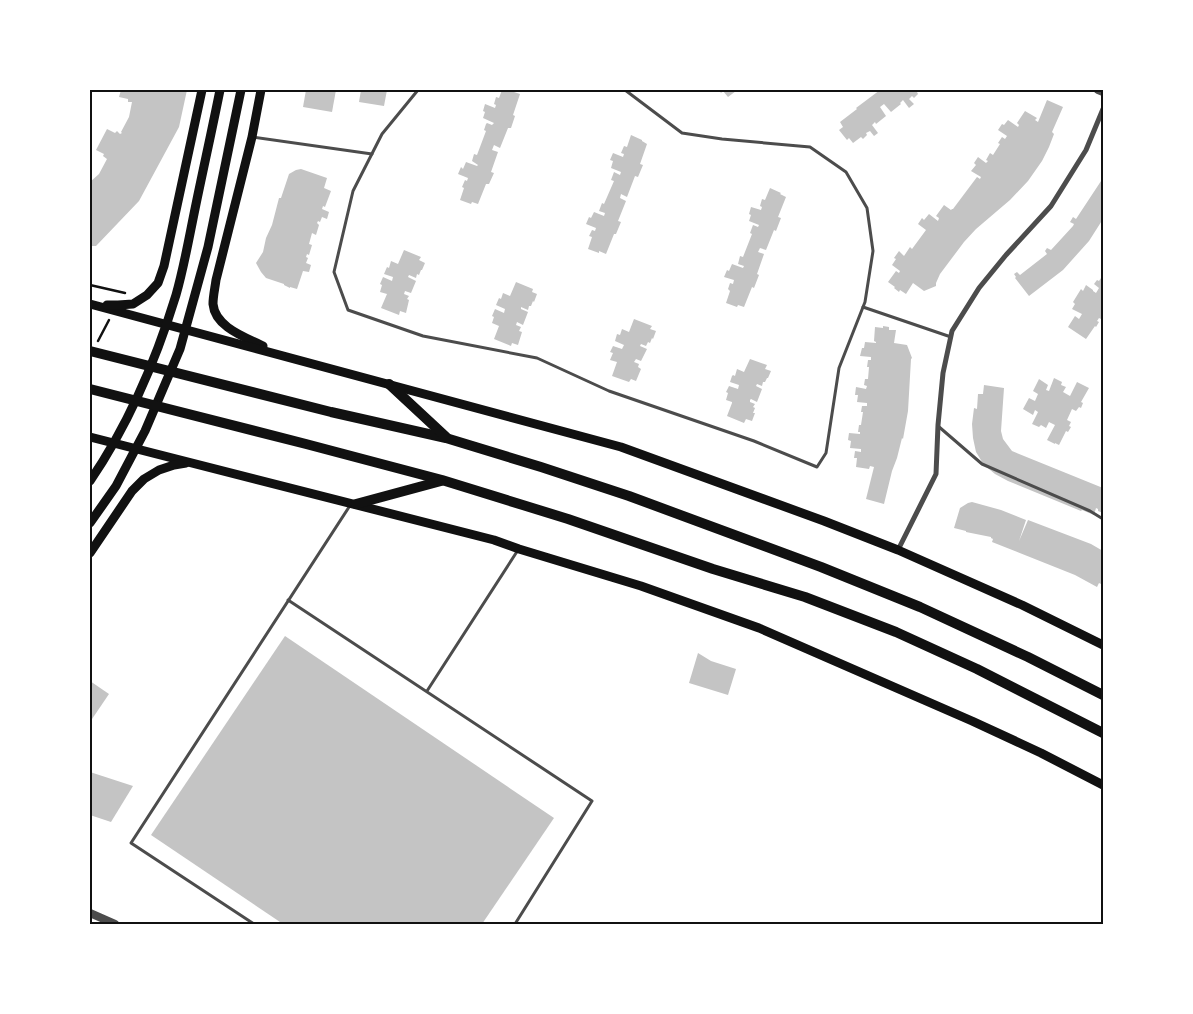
<svg xmlns="http://www.w3.org/2000/svg" width="1193" height="1014" viewBox="0 0 1193 1014" font-family="Literata,serif">
  <style>
    .building { fill: #c4c4c4 }
    .lines { fill: none; stroke-linecap: round; stroke-linejoin: round }
    .path { stroke: #111; stroke-width: 2.5 }
    .service { stroke: #4c4c4c; stroke-width: 3 }
    .minor { stroke: #4c4c4c; stroke-width: 5 }
    .tertiary { stroke: #4c4c4c; stroke-width: 8 }
    .secondary { stroke: #111; stroke-width: 9 }
    .trunk { stroke: #111; stroke-width: 10 }
    .neatline { fill: none; stroke: #111; stroke-width: 2 }
  </style>
  <rect width="100%" height="100%" fill="#fff"/>
  <g class="building">
    <path d="M121,90H187L179,127L139,201L96,246H90V182L99,174L107,159L103,156L104,154L96,150L107,129L115,133L117,131L120,134L122,133L121,132L129,117L132,102H128V99L119,97Z"/>
    <path d="M306,90H336L332,112L303,107Z"/>
    <path d="M361,90H387L384,106L359,102Z"/>
    <path d="M502,90H515L514,92L520,94L513,115L515,116L511,128H508L500,148L494,145L492,150L498,152L491,172L494,173L489,184H486L478,204L472,202L471,204L460,200L464,188L462,187L465,180L467,181L468,178L458,174L461,167L463,169L466,162L477,166L478,165L472,161L474,154L477,155L486,131L484,130L486,124L487,123L492,125L494,123L483,118L485,112L483,111L485,104L495,108L496,105L494,104L496,97L499,98Z"/>
    <path d="M719,90H740L737,92L736,91L728,97L723,91L721,93Z"/>
    <path d="M880,90H920L917,92L918,94L914,98L912,96L909,99L914,104L909,108L903,100L900,103L901,104L891,112L884,104L880,107L886,116L876,124L875,122L872,125L878,133L874,136L870,131L866,133L867,135L863,139L861,137L853,143L849,138L847,140L839,130L843,127L840,122L857,109L856,108Z"/>
    <path d="M1047,100L1063,107L1052,132L1054,134L1049,147L1042,161L1028,181L1010,200L976,229L964,242L940,274L936,283V286L924,291L913,283L906,294L900,290L899,292L894,288L895,287L888,282L896,271L899,273L900,271L892,265L896,259L894,258L899,251L904,256L910,247L912,249L926,230L918,224L922,218L924,220L929,214L938,221L939,218L936,216L944,205L951,210L952,209H953L977,177L980,179L981,177L971,171L976,165L974,163L978,157L986,163L988,161L986,160L990,153L993,155L1000,144L998,143L1002,137L1005,139L1007,136L998,130L1002,124L1004,125L1008,120L1018,127L1019,125L1017,123L1025,111L1037,118L1035,120L1038,122Z"/>
    <path d="M631,135L642,140V141L647,144L640,164L643,165L638,177L635,176L627,197L621,194L620,198L626,201L618,221L621,222L616,234H614L606,254L599,251V253L588,249L592,237L589,236L592,230L595,231L596,228L586,224L589,217L591,218L594,212L604,216L605,213L599,211L602,203L604,204L614,181L611,180L614,172L620,175L621,172L611,168L613,161L610,160L613,153L623,157L624,154L621,153L624,146L627,147Z"/>
    <path d="M301,169L327,178L324,188L331,191L325,207L323,206L322,209L329,212L327,219L322,217L320,222L318,221L317,223L319,225L316,235L312,233L309,244L312,245L309,255L307,254L306,257L308,258L306,263L311,265L309,272L303,271L297,289L290,287V288L284,285V284L266,278L261,272L256,263L263,252L266,238L272,225L279,198H281L289,174L296,170Z"/>
    <path d="M1103,178V219L1089,241L1063,270L1029,296L1015,278L1016,277L1014,274L1017,272L1020,275L1047,254L1045,251L1047,248L1051,250L1073,226L1074,224L1070,222L1073,217L1076,219Z"/>
    <path d="M770,188L781,193L780,194L786,197L778,217L781,218L776,231L774,230L766,250L760,248L758,252L764,254L757,274L759,275L754,288L752,287L744,307L738,305L737,307L726,303L730,291L728,289L730,283L733,284L734,280L724,277L727,270L729,271L732,264L743,268L744,266L738,264L740,256L743,257L752,234L750,233L753,225L758,227L759,225L749,221L751,215L749,214L751,207L761,210L762,207L760,206L762,199L765,200Z"/>
    <path d="M404,250L421,257L419,260L425,263L422,270H421L419,275L417,274L416,278L409,275L408,277L416,281L411,293L405,291L404,294L409,296L407,299L409,300L406,313L400,311L399,315L381,308L387,294L380,292L382,285L380,284L383,277L392,281L393,277L384,274L387,267L389,268L391,261L398,264Z"/>
    <path d="M1103,275V316L1101,319L1099,318L1097,321L1099,322L1096,327L1095,326L1086,339L1068,327L1075,316L1079,319L1082,314L1072,309L1075,304L1073,302L1081,289L1083,291L1086,285L1093,290V291L1096,293L1099,288L1094,284L1097,280L1099,281Z"/>
    <path d="M516,282L533,289L532,292L537,294L534,302L533,301L531,306H529L528,310L521,307V309L528,312L523,325L517,322L516,325L521,327L519,331L522,332L518,345L512,343L511,346L494,339L499,326L492,323L494,317L492,316L495,309L504,313L505,309L496,305L499,298L501,299L503,293L510,296Z"/>
    <path d="M634,319L652,326L650,329L656,331L653,339L652,338L650,343L648,342L646,346L641,344L640,346L647,349L641,361L636,359L634,362L639,364L638,367L641,369L636,381L631,379L629,382L612,376L617,362L610,360L613,353L610,352L613,346L622,349L624,345L615,341L617,334L620,335L622,329L629,332Z"/>
    <path d="M883,326L889,327V330H896L894,343L907,345L912,358L911,359L908,411L903,439L902,438L897,458L892,471L884,504L866,499L874,467L870,466L869,469L856,467L857,458H854L855,451L861,452V449L850,448L851,441L848,440L849,433L860,434V432H858L859,425H861L863,412H861L862,406H867V403L857,402L858,395H855L856,387L866,389L867,386L864,385L865,379H868L869,367H867L868,360H871V357L860,356L862,348H864L865,342L876,343V342L874,341L875,327L883,328Z"/>
    <path d="M750,359L767,365L765,369L771,371L768,378H767L765,382H763L762,386L757,384L756,386L762,389L757,402L751,399L750,400V402L755,404L753,407L755,408L753,413H755L752,421L746,419L744,423L727,416L732,403V402L726,400L728,393L726,392L729,386L738,389L739,385L730,382L732,376L733,375L735,376L737,369L744,372Z"/>
    <path d="M1054,378L1062,382L1061,385L1066,387L1063,392L1070,396L1077,382L1089,388L1081,402L1083,403L1081,408L1079,407L1076,411L1072,409L1067,420L1071,422L1069,426L1071,427L1068,432L1066,431L1059,445L1055,443V444L1047,440L1055,425L1049,422L1046,428L1041,425L1039,427L1032,424L1038,412L1035,410L1033,415L1023,409L1029,398L1035,401L1038,394L1033,391L1039,379L1048,385L1046,390L1049,391Z"/>
    <path d="M984,385L1004,388L1001,431L1003,439L1012,451L1103,488V513L1098,511V509L1096,508L1094,515L1082,510L1081,511L1008,481L995,474L984,465L976,452L973,438L972,424L974,408L977,409L978,394H983Z"/>
    <path d="M972,502L1001,510L1026,520L1019,541L1028,520L1091,544L1103,551V585L1099,583L1097,587L1075,575L992,542L993,539L991,538V537L966,532V531L954,528L960,508L968,503Z"/>
    <path d="M285,636L554,818L482,924H283L151,835Z"/>
    <path d="M698,653L711,661L736,669L728,695L689,683Z"/>
    <path d="M90,681L109,694L90,722Z"/>
    <path d="M90,772L133,786L111,822L90,815Z"/>
  </g>
  <g class="lines">
    <g class="path">
      <path d="M90,285L125,293"/>
      <path d="M98,341L109,320"/>
    </g>
    <g class="service">
      <path d="M418,90L382,134L353,191L334,272L348,310L423,336L537,358L609,391L754,441L817,467L826,453L839,368L865,302L873,251L867,208L846,172L810,147L722,139L682,133L625,90"/>
      <path d="M252,137L372,154"/>
      <path d="M863,307L951,337"/>
      <path d="M938,426L982,464L1090,511L1103,519"/>
      <path d="M288,600L592,801L515,924"/>
      <path d="M427,691L518,550"/>
      <path d="M254,924L131,843L351,504"/>
    </g>
    <path class="minor" d="M898,550L936,474L938,425L943,373L952,331L979,288L1006,255L1051,206L1086,150L1103,109"/>
    <g class="tertiary">
      <path d="M1098,90L1103,92"/>
      <path d="M90,913L115,924"/>
    </g>
    <g class="secondary">
      <path d="M261,90L252,137L216,280C215,288 213,296 213,304C215,327 245,337 263,346"/>
      <path d="M90,304L621,447L824,521L898,550L1022,605L1103,645"/>
      <path d="M107,305H118L133,304L147,295L158,283L164,266L202,90"/>
      <path d="M90,437L494,540L519,549L641,586L759,628L972,721L1041,753L1103,785"/>
      <path d="M90,481C129,424 156,360 176,295C184,267 189,238 195,209C203,170 212,130 220,90"/>
      <path d="M90,523L116,486L145,431L180,349L208,247L241,90"/>
      <path d="M90,553L132,491L144,479L159,470L174,465L186,463"/>
    </g>
    <g class="trunk">
      <path d="M90,351L331,412L446,438L541,467L629,496L821,567L920,607L1028,657L1103,695"/>
      <path d="M389,384L446,437"/>
      <path d="M90,389L306,444L442,480L568,519L713,569L805,597L896,632L977,669L1103,733"/>
      <path d="M356,504L441,481"/>
    </g>
  </g>
  <rect width="1193" height="1014" fill="none" stroke="#ffffff" stroke-width="182"/>
  <rect x="91" y="91" width="1011" height="832" class="neatline"/>
</svg>
